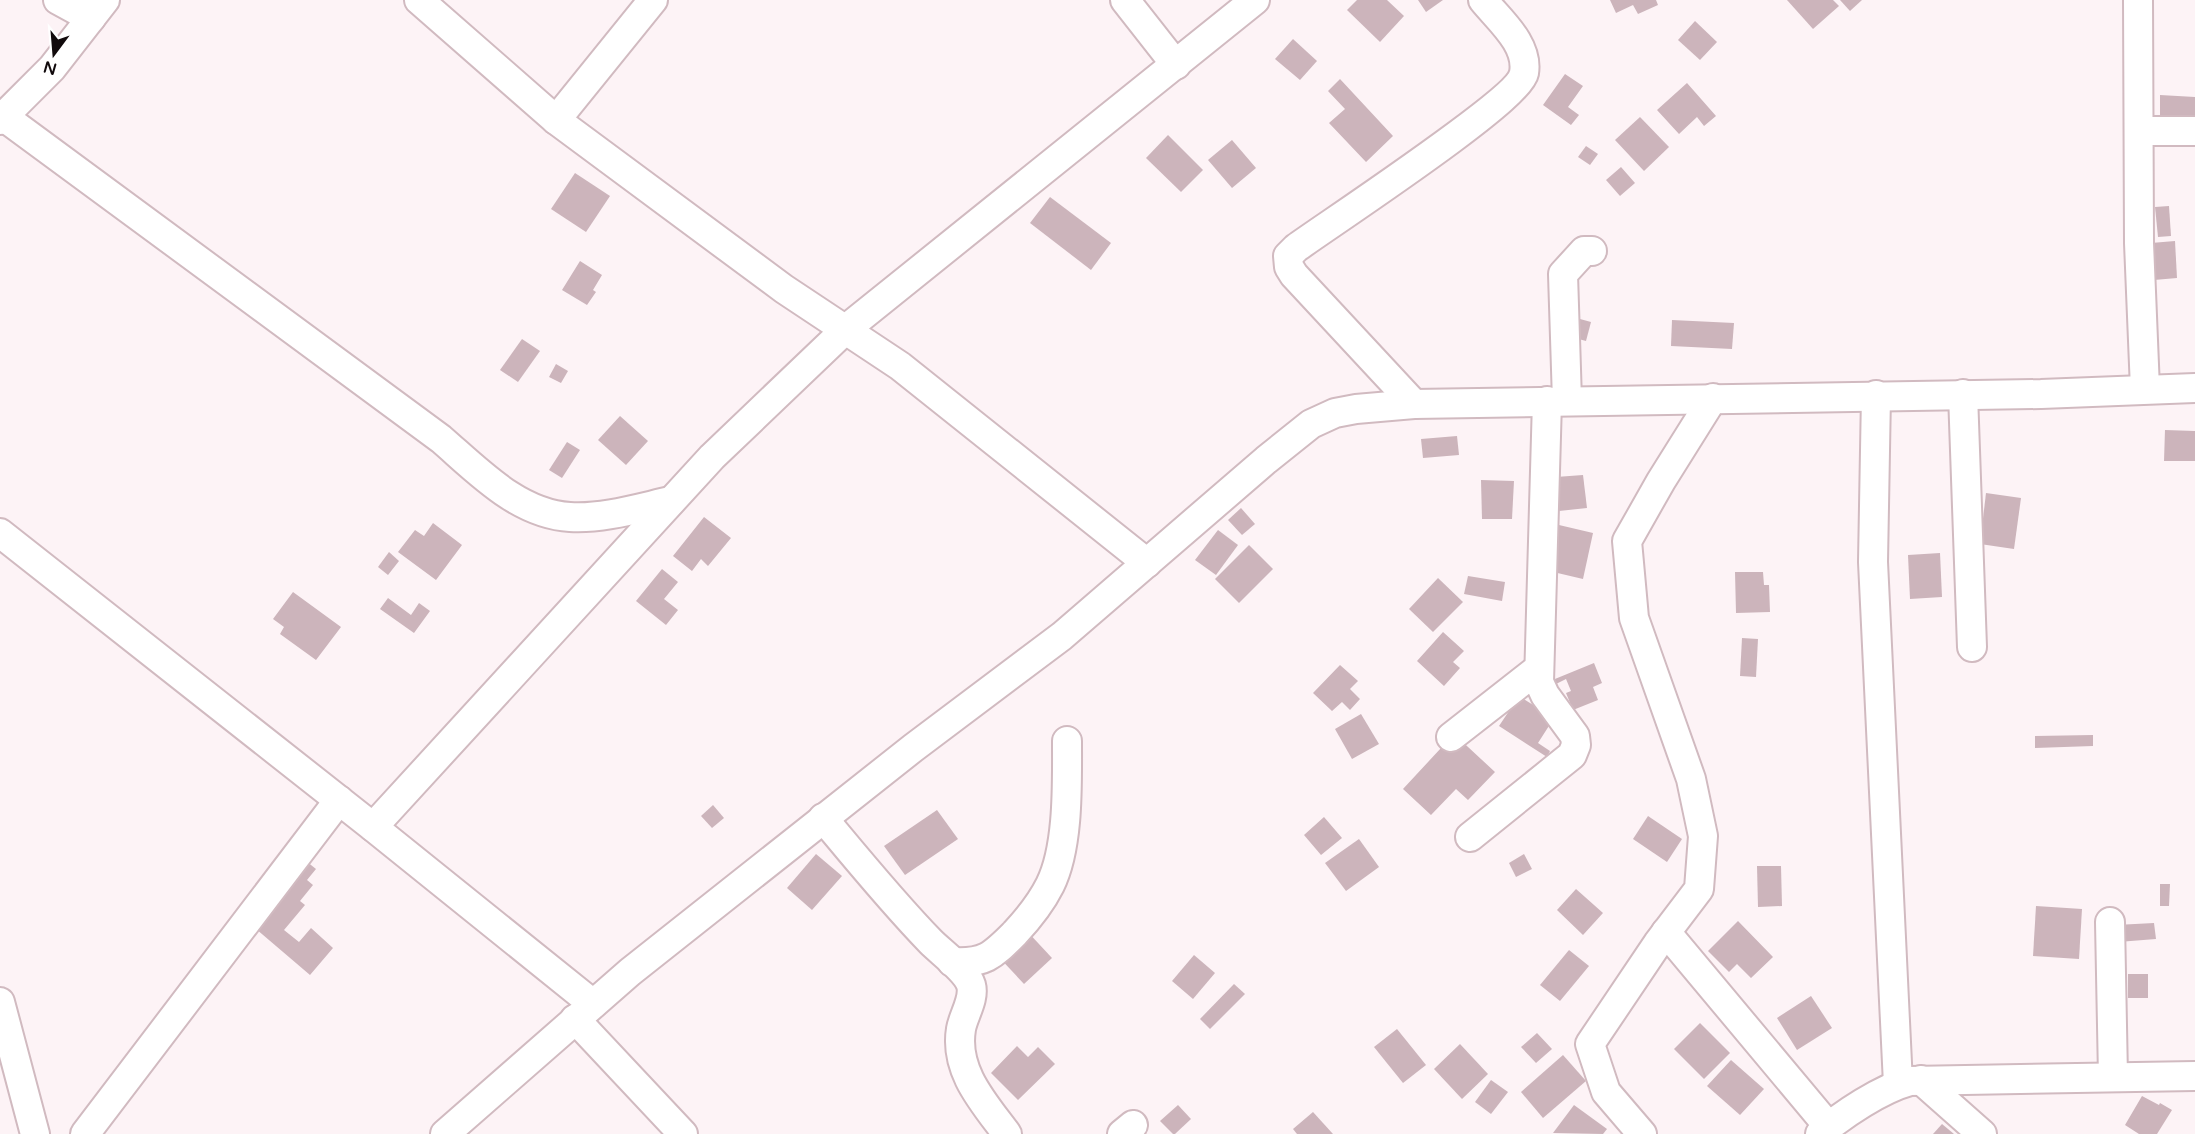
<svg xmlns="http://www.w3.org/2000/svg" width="2195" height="1134" viewBox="0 0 2195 1134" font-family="'Varela Round',sans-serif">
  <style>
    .building { fill: #ccb4bb }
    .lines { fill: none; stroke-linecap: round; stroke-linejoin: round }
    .minor-casing { stroke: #d1bac0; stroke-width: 32 }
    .minor { stroke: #fff; stroke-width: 28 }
  </style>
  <rect width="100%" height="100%" fill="#fdf3f6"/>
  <g class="building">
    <path d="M1357,0H1387L1404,16L1380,42L1347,10Z"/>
    <path d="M1418,0H1443L1426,12Z"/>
    <path d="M1610,0H1656L1658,5L1638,14L1633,5L1616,13Z"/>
    <path d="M1787,0H1833L1839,6L1813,29Z"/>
    <path d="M1840,0H1862L1850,11Z"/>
    <path d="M1695,21L1717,42L1700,60L1678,40Z"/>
    <path d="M1293,39L1317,61L1300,80L1275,59Z"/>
    <path d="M1565,74L1583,86L1568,107L1579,115L1571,125L1543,105Z"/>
    <path d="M1340,79L1393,136L1366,162L1329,123L1345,109L1328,91Z"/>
    <path d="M1687,83L1716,116L1704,126L1697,117L1679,134L1657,110Z"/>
    <path d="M2160,95L2195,97V120L2160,119Z"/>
    <path d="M1640,117L1669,147L1644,171L1615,140Z"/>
    <path d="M1168,135L1203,170L1181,192L1146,158Z"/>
    <path d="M1232,140L1256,168L1232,188L1208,160Z"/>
    <path d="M1586,146L1598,154L1590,165L1578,157Z"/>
    <path d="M1621,167L1635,183L1620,196L1606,180Z"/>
    <path d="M575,173L610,196L586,232L551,209Z"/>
    <path d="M1050,197L1111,243L1091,270L1030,223Z"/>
    <path d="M2169,206L2171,236L2158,237L2155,207Z"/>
    <path d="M2175,241L2177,278L2154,280L2151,243Z"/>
    <path d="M580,261L602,275L593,290L596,292L587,305L562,290Z"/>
    <path d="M1580,319L1591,322L1586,341L1575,338Z"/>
    <path d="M1672,320L1734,323L1732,349L1671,346Z"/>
    <path d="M522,339L540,351L518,382L500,370Z"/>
    <path d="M556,364L568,371L561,383L549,377Z"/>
    <path d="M620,416L648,441L626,465L598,440Z"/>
    <path d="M2165,430L2195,431V461H2164Z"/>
    <path d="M1457,436L1459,455L1423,458L1421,439Z"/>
    <path d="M567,442L580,450L562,478L549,470Z"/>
    <path d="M1583,475L1587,508L1559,511L1556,477Z"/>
    <path d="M1481,480L1514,481L1512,519H1482Z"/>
    <path d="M1986,493L2021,498L2014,549L1980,544Z"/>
    <path d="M1241,508L1255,524L1242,535L1228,520Z"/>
    <path d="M704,517L731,538L708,566L701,559L692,571L673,556Z"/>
    <path d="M433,523L462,545L436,580L398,552L415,530L424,536Z"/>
    <path d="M1559,525L1593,533L1583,579L1549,571Z"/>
    <path d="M1218,530L1238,545L1216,575L1195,560Z"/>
    <path d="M1249,545L1273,569L1239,603L1215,579Z"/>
    <path d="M389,552L399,561L388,575L378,567Z"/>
    <path d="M1940,553L1942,597L1910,599L1908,555Z"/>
    <path d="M662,569L678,582L664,599L678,610L666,625L636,601Z"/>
    <path d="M1735,572H1763L1764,585H1769L1770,612L1736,613Z"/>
    <path d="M1468,576L1505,582L1502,601L1464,594Z"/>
    <path d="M1438,578L1463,602L1433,632L1409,609Z"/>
    <path d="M293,592L341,627L316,660L280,634L284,627L273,619Z"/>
    <path d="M388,598L411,615L419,603L430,611L414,633L380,609Z"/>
    <path d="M1443,632L1464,651L1453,662L1460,668L1444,686L1417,661Z"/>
    <path d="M1742,638L1758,639L1756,677L1740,676Z"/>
    <path d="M1594,663L1602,683L1593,687L1598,700L1573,710L1566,693L1571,691L1566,679L1552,686L1550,681Z"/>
    <path d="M1340,665L1358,681L1350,689L1360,699L1350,710L1342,702L1332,711L1313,693Z"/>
    <path d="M1519,696L1554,718L1538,743L1550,751L1547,757L1499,726Z"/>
    <path d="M1361,714L1379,744L1352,759L1335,729Z"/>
    <path d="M1454,734L1495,772L1468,800L1456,789L1431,815L1403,789Z"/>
    <path d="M2093,735V746L2035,748V736Z"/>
    <path d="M713,805L724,818L712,828L701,816Z"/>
    <path d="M937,810L958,839L905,875L884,846Z"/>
    <path d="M1648,816L1682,839L1667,862L1633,839Z"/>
    <path d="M1324,817L1342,838L1321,855L1304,835Z"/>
    <path d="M1359,839L1379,867L1346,891L1325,863Z"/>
    <path d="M816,854L842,876L812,910L787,888Z"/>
    <path d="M1524,854L1532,869L1516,877L1509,863Z"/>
    <path d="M306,861L316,869L307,880L313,885L300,901L305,905L284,930L299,942L311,928L333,948L310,975L243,918Z"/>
    <path d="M1757,866H1781L1782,906L1758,907Z"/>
    <path d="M2160,884H2170L2169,906H2160Z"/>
    <path d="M1576,889L1603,913L1583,935L1557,910Z"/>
    <path d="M2036,906L2082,909L2079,959L2033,956Z"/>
    <path d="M1738,921L1773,957L1751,978L1737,964L1729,972L1708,951Z"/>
    <path d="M2154,923L2156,939L2118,942L2116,925Z"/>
    <path d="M1025,929L1052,958L1024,984L997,955Z"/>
    <path d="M1569,950L1589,966L1560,1001L1540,985Z"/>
    <path d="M1194,955L1215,973L1193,999L1172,981Z"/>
    <rect x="2128" y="974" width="20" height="24"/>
    <path d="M1234,984L1245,994L1210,1029L1200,1019Z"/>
    <path d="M1811,996L1832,1028L1797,1050L1777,1018Z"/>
    <path d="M1700,1023L1730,1053L1704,1079L1674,1049Z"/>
    <path d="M1397,1029L1426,1065L1403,1083L1374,1047Z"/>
    <path d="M1537,1033L1552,1049L1536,1063L1521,1047Z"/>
    <path d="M1460,1044L1488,1074L1462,1099L1434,1069Z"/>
    <path d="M1017,1046L1028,1057L1038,1047L1055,1064L1018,1100L991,1073Z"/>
    <path d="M1563,1055L1586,1081L1543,1118L1521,1092Z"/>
    <path d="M1731,1060L1764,1089L1740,1115L1707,1086Z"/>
    <path d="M1491,1080L1508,1092L1491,1114L1475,1102Z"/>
    <path d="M2142,1096L2159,1105L2160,1103L2172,1110L2157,1134H2139L2125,1125Z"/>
    <path d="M1178,1105L1191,1119L1175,1134H1173L1160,1121Z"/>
    <path d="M1574,1105L1607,1129L1603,1134L1553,1133Z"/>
    <path d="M1313,1112L1333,1134H1297L1293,1129Z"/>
    <path d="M1942,1124L1954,1134H1933Z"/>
  </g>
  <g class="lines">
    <defs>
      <g id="minor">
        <path d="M58,0L91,18"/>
        <path d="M419,0L556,120L784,289L900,366L1147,563"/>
        <path d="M1125,0L1176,65"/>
        <path d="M2138,0L2139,243L2145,389"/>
        <path d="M0,114L441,439C478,471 518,514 570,517C603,519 639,508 671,501"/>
        <path d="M0,120L52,68L105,0"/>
        <path d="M556,120L653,0"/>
        <path d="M2139,131H2195"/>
        <path d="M1963,394L1972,647"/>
        <path d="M1876,395L1873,562L1898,1084"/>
        <path d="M1567,401L1563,274L1584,251H1592"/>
        <path d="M1414,404L1294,275L1289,267L1288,256L1296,248C1329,224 1519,100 1524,73C1529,44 1499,20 1483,0"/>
        <path d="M0,533L373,827L593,1004"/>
        <path d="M1451,737L1538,669"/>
        <path d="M823,818C858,860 893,903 931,942C942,953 967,971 971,985C975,999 963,1016 961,1029C954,1071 984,1103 1007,1134"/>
        <path d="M373,827L712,457L846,329L1255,0"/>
        <path d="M1470,837L1572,755L1576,745L1575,736L1545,695L1539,682L1547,401"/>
        <path d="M2110,922L2113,1077"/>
        <path d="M1666,932L1829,1127"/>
        <path d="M952,962C985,964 993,955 1015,933C1029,918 1041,903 1050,885C1069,847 1067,783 1067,741"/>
        <path d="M0,1002L35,1134"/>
        <path d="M575,1019L683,1134"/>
        <path d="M1921,1080L1982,1134"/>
        <path d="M85,1134L339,800"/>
        <path d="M445,1134L630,972L913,748L1062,636L1266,460L1311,424L1335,413L1356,409L1414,404L2041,394L2195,388"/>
        <path d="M1122,1134L1133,1125"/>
        <path d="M1642,1134L1606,1092L1590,1044L1658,943L1699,889L1703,836L1691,779L1634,618L1627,541L1661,481L1713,398"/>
        <path d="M1820,1134C1843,1114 1881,1089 1910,1081L2195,1076"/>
      </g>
    </defs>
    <use href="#minor" class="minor-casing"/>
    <use href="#minor" class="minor"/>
  </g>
  <g transform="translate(54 54) rotate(196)" stroke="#ffffff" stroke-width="4.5" paint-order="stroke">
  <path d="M0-4.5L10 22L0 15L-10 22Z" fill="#110a0c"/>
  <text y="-9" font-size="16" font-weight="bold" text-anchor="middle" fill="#110a0c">N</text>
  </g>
</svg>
